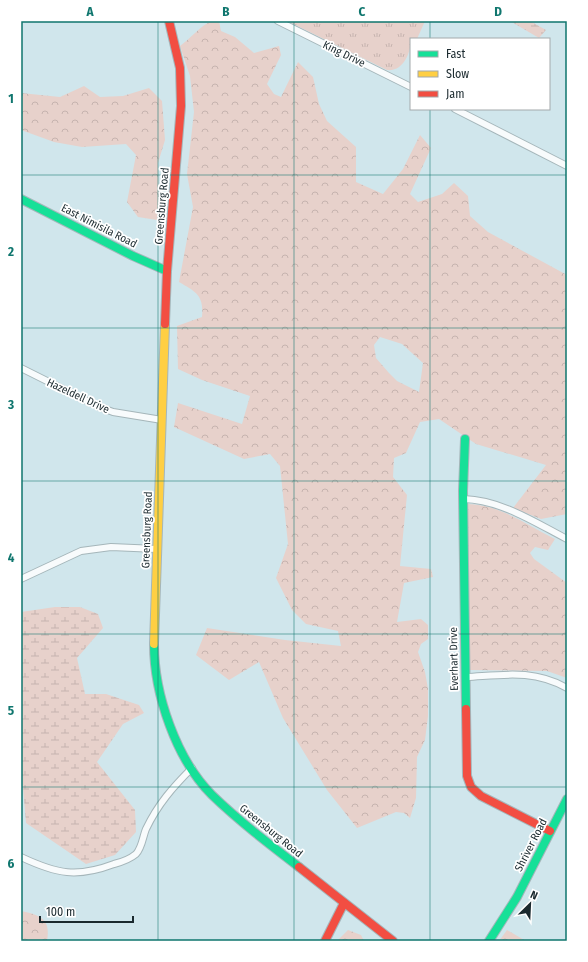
<svg xmlns="http://www.w3.org/2000/svg" width="588" height="962" viewBox="0 0 588 962" font-family="'Fira Sans Condensed',sans-serif">
  <style>
    .grass { fill: url(#grass-tufts) }
    .forest { fill: url(#forest-crowns); fill-rule: evenodd }
    .wetland { fill: url(#wetland-marsh) }
    .lines { fill: none; stroke-linecap: round; stroke-linejoin: round }
    .street-casing { stroke: #a5b6ba; stroke-width: 8 }
    .fast-casing { stroke: #a5b6ba; stroke-width: 10 }
    .slow-casing { stroke: #a5b6ba; stroke-width: 10 }
    .jam-casing { stroke: #a5b6ba; stroke-width: 10 }
    .street { stroke: #f8fbfc; stroke-width: 6 }
    .fast { stroke: #16e098; stroke-width: 8 }
    .slow { stroke: #ffcf43; stroke-width: 8 }
    .jam { stroke: #f24e42; stroke-width: 8 }
    .grid { fill: none; stroke: #0f766e; stroke-width: 1; stroke-opacity: 0.55 }
    .labels { text-anchor: middle; dominant-baseline: central; stroke-width: 3.5; stroke-linejoin: round; paint-order: stroke }
    .street-label { font-size: 11px; fill: #1a292e; stroke: #fff }
    .neatline { fill: none; stroke: #0f766e; stroke-width: 1.5 }
    .grid-label { font-size: 13px; text-anchor: middle; font-weight: bold; fill: #0f766e }
  </style>
  <defs>
    <pattern id="grass-tufts" width="24" height="20" patternUnits="userSpaceOnUse"><rect width="24" height="20" fill="#e7d1cb"/><path d="M3 7l-1-3M5 7V3M7 7l1-3M15 17l-1-3M17 17v-4M19 17l1-3" fill="none" stroke="#c6b3af"/></pattern>
    <pattern id="forest-crowns" width="20" height="18" patternUnits="userSpaceOnUse"><rect width="20" height="18" fill="#e7d1cb"/><path d="M2 6a3 3 0 1 1 6 0M12 15a3 3 0 1 1 6 0" fill="none" stroke="#c6b3af"/></pattern>
    <pattern id="wetland-marsh" width="20" height="14" patternUnits="userSpaceOnUse"><rect width="20" height="14" fill="#e7d1cb"/><path d="M1 5h8M5 5V1M11 12h8M15 12V8" fill="none" stroke="#c6b3af"/></pattern>
  </defs>
  <rect width="100%" height="100%" fill="#d0e6ec"/>
  <path class="grass" d="M287,21H425L417,39H411C411,53 403,72 387,70Z"/>
  <g class="forest">
    <path d="M212,21H219L221,31L235,37L254,53L279,46L281,55L267,84L274,94L281,97L298,62L313,77L319,104L327,121L356,147V182L383,194L403,169L420,135L431,148L410,194L418,202L442,194L454,183L468,196L470,216L488,232L567,275V514L541,519L513,508L546,465L476,444L439,419L420,422L406,453L394,458L393,477L407,495L400,566L431,569L433,577L404,583L397,622L421,619L428,625V639L421,644L418,652L425,672L428,689V716L425,740L417,757L416,798L410,818L404,813L396,812L357,828L327,790L283,718L259,662L229,680L196,655L207,628L285,640L341,646L338,631L306,624L292,610L276,578L288,544L280,466L270,454L244,459L174,427L178,403L242,424L250,396L202,380L178,369L177,326L202,317C204,295 196,292 179,282L193,207L187,174L194,112L190,76L180,46C190,39 201,25 212,21ZM380,337L402,344L423,363L419,392L397,381L389,373L376,358L374,345Z"/>
    <path d="M84,86L100,97L123,96L149,88L162,101L165,140L158,163L159,210L157,220L138,217L127,202L136,155L126,144L82,147L54,142L21,130V93L60,97Z"/>
    <path d="M467,504C499,504 527,525 555,539L548,550L535,547L530,553L534,559L567,583V678L547,671L470,670Z"/>
    <path d="M21,911C40,915 51,919 47,941H21Z"/>
    <path d="M348,930L361,935L364,941H337Z"/>
    <path d="M507,930L526,941H499Z"/>
  </g>
  <g class="wetland">
    <path d="M510,21H530L546,30L539,38Z"/>
    <path d="M55,607H80L98,614L103,628L77,658L85,694H106L139,705L144,713L123,724L97,762L135,810L136,832L115,855L86,864L26,823L21,764V612Z"/>
  </g>
  <g class="lines">
    <defs>
      <g id="street">
        <path d="M278,21L411,87"/>
        <path d="M455,109L567,166"/>
        <path d="M21,368L97,406L113,412L162,420"/>
        <path d="M464,499C501,500 536,523 567,539"/>
        <path d="M21,579L81,551L111,547L157,549"/>
        <path d="M466,677C503,675 533,669 567,688"/>
        <path d="M21,857C57,874 77,878 114,864C122,862 130,859 136,854C142,848 143,836 146,829C158,804 173,787 192,768"/>
      </g>
      <g id="fast">
        <path d="M21,199L133,256L167,271"/>
        <path d="M465,439L463,491L466,709"/>
        <path d="M154,644C154,694 176,759 212,795C239,821 269,844 299,867"/>
        <path d="M489,941L517,897L567,799"/>
      </g>
      <path id="slow" d="M154,644L165,324"/>
      <g id="jam">
        <path d="M165,324L167,271L181,106L180,68L169,21"/>
        <path d="M466,709L467,776L471,787L481,796L550,831"/>
        <path d="M299,867L393,941"/>
        <path d="M325,941L344,903"/>
      </g>
    </defs>
    <use href="#street" class="street-casing"/>
    <use href="#fast" class="fast-casing"/>
    <use href="#slow" class="slow-casing"/>
    <use href="#jam" class="jam-casing"/>
    <use href="#street" class="street"/>
    <use href="#fast" class="fast"/>
    <use href="#slow" class="slow"/>
    <use href="#jam" class="jam"/>
  </g>
  <path class="grid" d="M158,21V941M294,21V941M430,21V39M430,109V941M21,175H567M21,328H567M21,481H567M21,634H567M21,787H567"/>
  <g class="labels">
    <g class="street-label">
      <text transform="translate(344 54) rotate(26)">King Drive</text>
      <text transform="translate(162 206) rotate(-85)">Greensburg Road</text>
      <text transform="translate(99 226) rotate(27)">East Nimisila Road</text>
      <text transform="translate(78 396) rotate(25)">Hazeldell Drive</text>
      <text transform="translate(147 530) rotate(-88)">Greensburg Road</text>
      <text transform="translate(454 659) rotate(-91)">Everhart Drive</text>
      <text transform="translate(271 831) rotate(39)">Greensburg Road</text>
      <text transform="translate(531 845) rotate(-63)">Shriver Road</text>
    </g>
  </g>
  <rect width="588" height="962" fill="none" stroke="#ffffff" stroke-width="44"/>
  <rect x="410" y="38" width="140" height="72" fill="#ffffff" stroke="#a3a9ab"/>
  <rect x="418" y="51" width="20" height="6" fill="#16e098" stroke="#a3a9ab"/>
  <text x="446" y="58" font-size="12" fill="#1a292e">Fast</text>
  <rect x="418" y="71" width="20" height="6" fill="#ffcf43" stroke="#a3a9ab"/>
  <text x="446" y="78" font-size="12" fill="#1a292e">Slow</text>
  <rect x="418" y="91" width="20" height="6" fill="#f24e42" stroke="#a3a9ab"/>
  <text x="446" y="98" font-size="12" fill="#1a292e">Jam</text>
  <g transform="translate(530 904) rotate(24)" stroke="#ffffff" stroke-width="3" paint-order="stroke">
  <path d="M0-3L7 15L0 10L-7 15Z" fill="#1a292e"/>
  <text y="-6" font-size="11" font-weight="bold" text-anchor="middle" fill="#1a292e">N</text>
  </g>
  <path d="M40 916v6h93v-6" fill="none" stroke="#1a292e" stroke-width="2"/>
  <text x="46" y="916" font-size="12" fill="#1a292e" stroke="#ffffff" stroke-width="3" paint-order="stroke">100 m</text>
  <rect x="22" y="22" width="544" height="918" class="neatline"/>
  <g class="grid-label">
    <text x="90" y="16">A</text>
    <text x="226" y="16">B</text>
    <text x="362" y="16">C</text>
    <text x="498" y="16">D</text>
    <text x="11" y="103">1</text>
    <text x="11" y="256">2</text>
    <text x="11" y="409">3</text>
    <text x="11" y="562">4</text>
    <text x="11" y="715">5</text>
    <text x="11" y="868">6</text>
  </g>
</svg>
